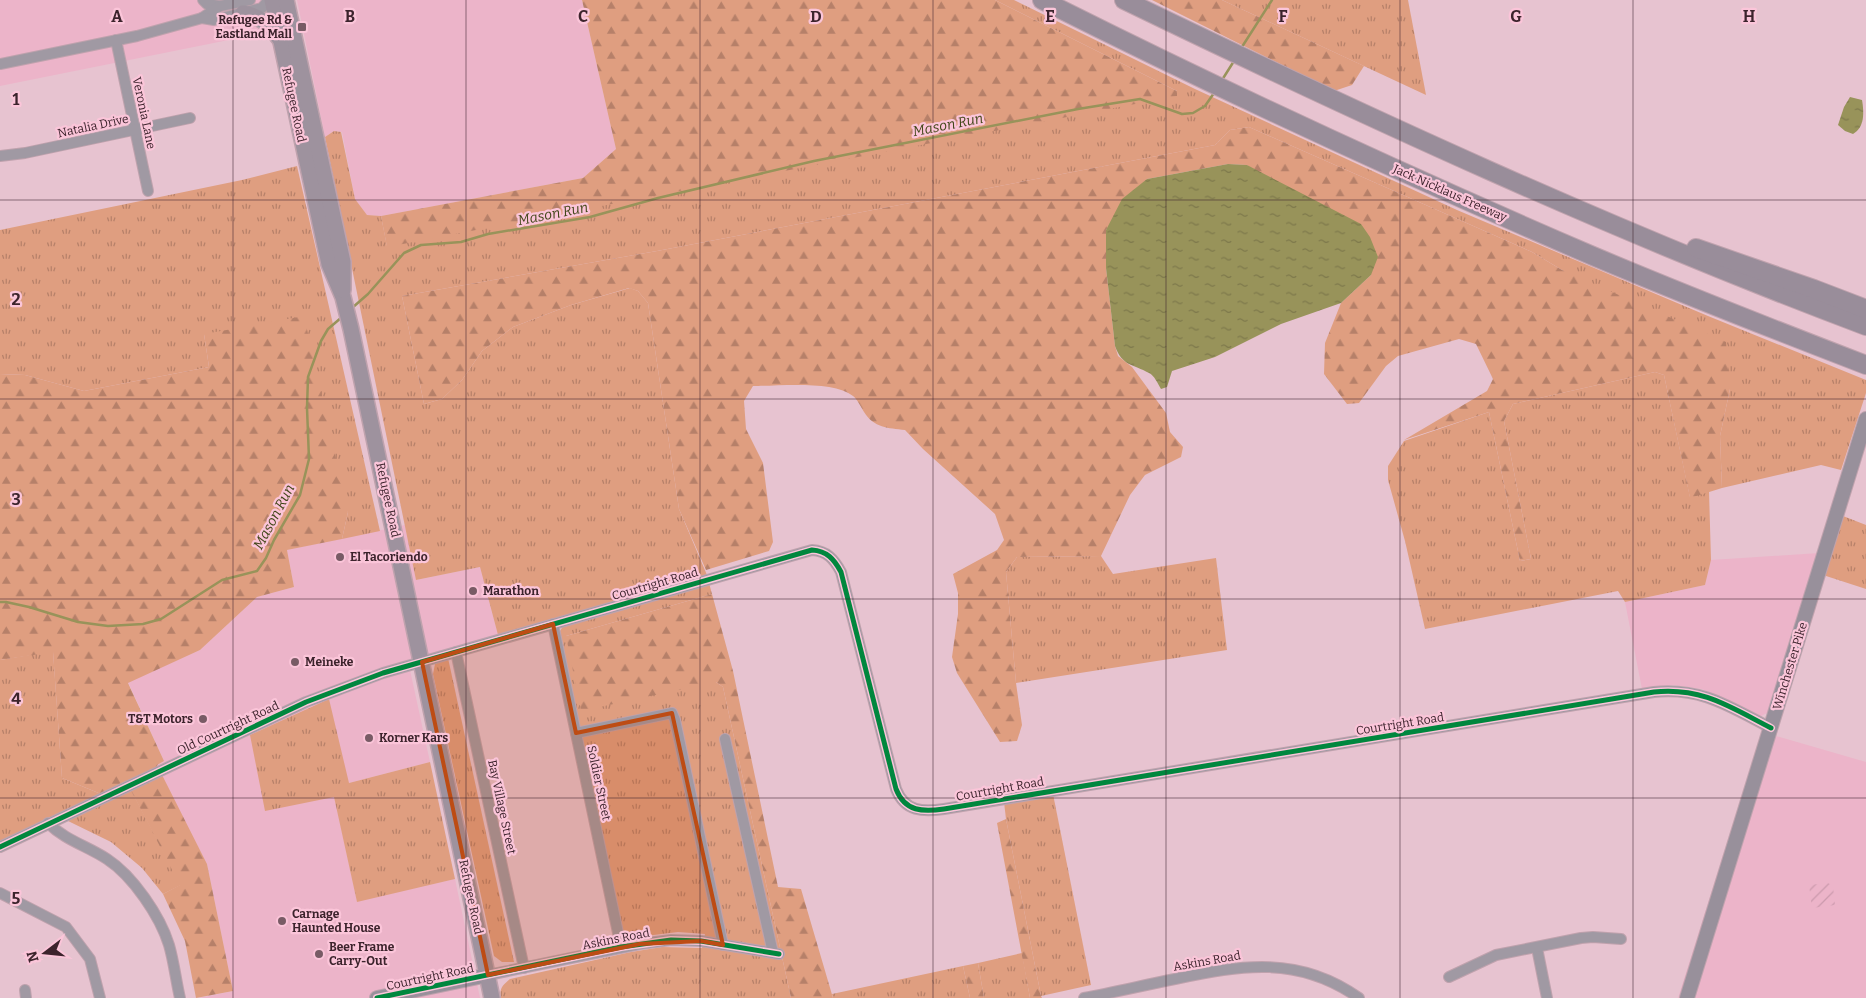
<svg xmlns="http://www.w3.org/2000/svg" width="1866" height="998" viewBox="0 0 1866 998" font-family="Bitter,serif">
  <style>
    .built { fill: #ecb4c9 }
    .industrial { fill: url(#industrial-furrows) }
    .grass { fill: url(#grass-tufts) }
    .forest { fill: url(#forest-firs) }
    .water { fill: url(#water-ripples) }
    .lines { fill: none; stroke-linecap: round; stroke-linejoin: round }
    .stream { stroke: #98935a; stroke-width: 2.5 }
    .street-casing { stroke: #bfa2ad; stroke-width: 12 }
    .secondary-casing { stroke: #bfa2ad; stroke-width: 16 }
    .primary-casing { stroke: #bfa2ad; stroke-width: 18 }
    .highway-casing { stroke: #bfa2ad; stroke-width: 20 }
    .street { stroke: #a099a3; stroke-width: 10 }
    .secondary { stroke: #98909b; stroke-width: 14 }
    .primary { stroke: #9e929e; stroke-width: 15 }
    .highway { stroke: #998d9a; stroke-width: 18 }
    .cycleway-casing { stroke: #fbc5d9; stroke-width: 8 }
    .cycleway { stroke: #00873e; stroke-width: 5 }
    .marked { fill: #bd4c14; fill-opacity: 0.2; stroke: #bd4c14; stroke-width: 4; stroke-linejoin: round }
    .grid { fill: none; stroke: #3c232c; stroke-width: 1; stroke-opacity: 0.55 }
    .poi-dot { fill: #785b65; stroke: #fbc5d9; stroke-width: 2 }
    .labels { text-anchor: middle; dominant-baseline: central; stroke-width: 4.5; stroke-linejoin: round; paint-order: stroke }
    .poi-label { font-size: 12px; font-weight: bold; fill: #3c232c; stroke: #fbc5d9; text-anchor: start }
    .street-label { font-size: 12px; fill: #3c232c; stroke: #fbc5d9 }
    .water-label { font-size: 14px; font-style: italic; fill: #414618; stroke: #fbc5d9 }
    .grid-label { font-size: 16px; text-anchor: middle; font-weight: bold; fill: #3c232c; stroke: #fbc5d9; stroke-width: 4.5; stroke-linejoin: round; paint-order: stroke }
  </style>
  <defs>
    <pattern id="industrial-furrows" width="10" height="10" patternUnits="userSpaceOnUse" patternTransform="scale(1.25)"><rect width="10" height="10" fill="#ecb4c9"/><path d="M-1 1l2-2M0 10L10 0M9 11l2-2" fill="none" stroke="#cb9aad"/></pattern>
    <pattern id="grass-tufts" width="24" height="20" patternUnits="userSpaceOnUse" patternTransform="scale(1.25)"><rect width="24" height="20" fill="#df9e80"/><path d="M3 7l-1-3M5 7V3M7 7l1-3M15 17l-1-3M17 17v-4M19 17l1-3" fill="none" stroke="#b68069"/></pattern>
    <pattern id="forest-firs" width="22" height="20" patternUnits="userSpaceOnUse" patternTransform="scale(1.25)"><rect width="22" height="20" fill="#df9e80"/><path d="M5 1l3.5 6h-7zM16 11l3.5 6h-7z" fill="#b68069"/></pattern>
    <pattern id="water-ripples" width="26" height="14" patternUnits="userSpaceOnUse" patternTransform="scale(1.25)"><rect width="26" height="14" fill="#98935a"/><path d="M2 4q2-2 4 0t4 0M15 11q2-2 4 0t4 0" fill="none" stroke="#7d784b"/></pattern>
  </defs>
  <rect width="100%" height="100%" fill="#e7c3d0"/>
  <g class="built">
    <path d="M0,0H262L268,32L0,86Z"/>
    <path d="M297,0H582L616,149L583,178L381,216L367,215L355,199L342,132L334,131L325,137Z"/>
    <path d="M405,525L416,580L480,567L498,635L435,664L410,670L430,762L349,783L334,796L357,901L455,879L480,998H199L233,991L207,864L156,765L164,761L128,682L200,650L257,597L294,587L287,550Z"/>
    <path d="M1819,553L1769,712L1759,717L1702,689L1673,685L1642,689L1625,602L1705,585L1711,560Z"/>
    <path d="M1762,732L1866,762V998H1678Z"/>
  </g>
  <path class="industrial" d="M1828,883L1833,886L1835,905L1812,908L1809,885Z"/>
  <g class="grass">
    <path d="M995,0H1014L1195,89L1457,210L1708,316L1866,380V393L1841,470L1821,465L1722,488L1720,436L1730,389L1562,270L1532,252L1249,127L1230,130L1215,145L657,251L402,296L424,404L442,399L462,380L482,351L513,327L571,305L630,288L638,291L648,303L679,509L707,575L498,635L480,567L416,580L325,137L334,131L341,132L355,199L367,215L381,216L387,246L1177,91Z"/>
    <path d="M1222,0H1408L1426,95Z"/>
    <path d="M297,166L380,531L342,539L348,512L204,334L209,367L84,391L25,375L0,374V230L242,180Z"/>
    <path d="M1655,372L1664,375L1690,497L1709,491L1711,560L1705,585L1625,602L1618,591L1425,629L1405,541L1388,480V466L1404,441L1489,412L1520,561L1531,559L1504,421L1513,404Z"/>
    <path d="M1843,516L1866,525V589L1823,575Z"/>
    <path d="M1101,556L1113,574L1216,558L1227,650L1016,683L1006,572L1017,557Z"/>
    <path d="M709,583L712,594L566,636L716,682L723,687L791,998H501C499,988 503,985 510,979L631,952L662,947L702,948L705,934L678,932L629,938L623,937L560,631L563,626Z"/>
    <path d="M53,651L62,778L101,794L0,841V660Z"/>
    <path d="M448,658L514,962H502L494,956L433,674L435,664Z"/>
    <path d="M329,699L349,783L430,762L455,879L357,902L334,797L265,811L250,735Z"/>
    <path d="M131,790L181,885L163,894L142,868L111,842L66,820Z"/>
    <path d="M1053,794L1091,985L1041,996L1006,819L1004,802Z"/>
    <path d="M1022,953L1030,998H984L978,963Z"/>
    <path d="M963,966L970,998H833L832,994Z"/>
  </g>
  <g class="forest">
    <path d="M582,0H995L1177,91V96L387,247L381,216L583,178L616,149Z"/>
    <path d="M1152,0H1222L1364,66L1352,85L1334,91Z"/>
    <path d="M1249,127L1532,252L1562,270L1726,342L1730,389L1720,436L1722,488L1690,498L1664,375L1655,372L1513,404L1504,421L1531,559L1520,561L1489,412L1404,440L1487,391L1493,379L1476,344L1459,339L1398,356L1386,366L1359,403L1347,404L1324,374L1325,343L1341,303L1371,275L1247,165L1228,164L1147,179L1106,230V268L1115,346L1118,356L1132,367L1166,413L1170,432L1183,447L1181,457L1145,475L1130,495L1101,556L1017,557L1006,572L1016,683L1022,725L1017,741L1000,742L957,673L952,657L958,614V593L953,574L997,550L1004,540L995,514L923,449L905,430C888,428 874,428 864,412C861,407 857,399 853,396C834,380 777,386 753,386L744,401L746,429L763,463L773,542L769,551L706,570L679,509L648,303L638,291L629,288L571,305L513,327L482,351L462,380L442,399L424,404L402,296L657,251L1215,145L1230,130Z"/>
    <path d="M304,316L348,512L342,539L287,550L294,587L257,597L200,650L128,683L164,761L157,765L207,864L233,991L196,998L185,941L163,894L180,885L126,781L101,794L62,778L53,652L0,660V374L25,375L84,391L209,367L204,334Z"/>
    <path d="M712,594L733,671L778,887L801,889L833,998H791L723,687L716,682L581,711L566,636Z"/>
    <path d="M1006,819L1041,996L1042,998H1030L997,823Z"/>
    <path d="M978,963L984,998H970L963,966Z"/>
  </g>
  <g class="water">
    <path d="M1850,97L1862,100C1864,112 1865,127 1853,134L1845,131L1838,125L1844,107Z"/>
    <path d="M1228,164L1247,165L1361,224L1370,237L1378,257L1371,275L1341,303L1281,324L1215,357L1172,371L1167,387L1161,389C1158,384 1154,375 1149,373C1133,364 1122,366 1115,346L1106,268V230L1122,199L1147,179Z"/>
  </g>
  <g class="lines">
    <g class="stream">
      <path d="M1240,50L1272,0"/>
      <path d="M1222,80L1234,61"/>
      <path d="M352,308L368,294L404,253L421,245L461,242L488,234L590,217L658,198L814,161L1078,109L1140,99L1182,114L1193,113L1205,106L1214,93"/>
      <path d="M0,602H6L29,607L78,622L108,626L143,624L161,619L222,580L257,571L266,558L274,540L300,495L309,459L307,408L308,377L321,341L328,329L342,317"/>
    </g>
    <defs>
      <g id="street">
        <path d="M203,0L207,4L220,6"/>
        <path d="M202,18L220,6L250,0"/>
        <path d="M116,40L148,191"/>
        <path d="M0,64L137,36L202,18L214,20L262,8L267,2L277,0"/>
        <path d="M0,156L25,153L190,118"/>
        <path d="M553,624L621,947"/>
        <path d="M456,652L524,968"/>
        <path d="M576,733L672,713L675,720L723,945"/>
        <path d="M725,739L773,953"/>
        <path d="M48,823C65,840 87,846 107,859C133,876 160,916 169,945C174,962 176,981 180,998"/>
        <path d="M0,847L306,702L383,673L812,550C827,551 834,559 841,572L896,789C905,812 923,812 944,809L1654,692C1702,687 1730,707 1771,728"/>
        <path d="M0,893L66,927L90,959L100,998"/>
        <path d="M1537,948L1547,998"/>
        <path d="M488,975L640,944L671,940L701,941L779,954"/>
        <path d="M1449,977L1496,955L1581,938L1593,937L1621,939"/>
        <path d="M25,990L26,998"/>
        <path d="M1084,998C1115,992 1145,985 1175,979C1241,965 1299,955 1359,998"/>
      </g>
      <g id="secondary">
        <path d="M377,998L488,975"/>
        <path d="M1687,998L1866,419"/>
      </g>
      <g id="primary">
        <path d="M272,0L329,264L343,297L351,329L492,998"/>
        <path d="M286,0L343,262V290"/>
        <path d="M243,13C261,16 269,25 279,38"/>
      </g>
      <g id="highway">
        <path d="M1042,0C1223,91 1407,176 1593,256C1683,294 1775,330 1866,365"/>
        <path d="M1124,0C1368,118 1613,231 1866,326"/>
        <path d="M1696,248L1814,289L1866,309"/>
      </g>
    </defs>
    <use href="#street" class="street-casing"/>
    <use href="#secondary" class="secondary-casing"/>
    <use href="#primary" class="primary-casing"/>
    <use href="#highway" class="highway-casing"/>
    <use href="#street" class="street"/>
    <use href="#secondary" class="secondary"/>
    <use href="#primary" class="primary"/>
    <use href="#highway" class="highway"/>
    <defs>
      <g id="cycleway">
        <path d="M0,847L306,702L383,673L812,550C827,551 834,559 841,572L896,789C905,812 923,812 944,809L1654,692C1702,687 1730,707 1771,728"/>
        <path d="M377,998L621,947L671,940L701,941L779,954"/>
      </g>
    </defs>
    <use href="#cycleway" class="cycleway-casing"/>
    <use href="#cycleway" class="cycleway"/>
  </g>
  <path class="marked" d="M553,624L576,733L672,713L723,945L701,941L640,944L488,975L422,662Z"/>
  <path class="grid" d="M233,0V998M466,0V998M700,0V998M933,0V998M1166,0V998M1400,0V998M1633,0V998M0,200H1866M0,399H1866M0,599H1866M0,798H1866"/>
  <g class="poi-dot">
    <rect x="297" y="22" width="10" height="10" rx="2.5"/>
    <circle cx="340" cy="557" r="5"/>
    <circle cx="473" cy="591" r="5"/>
    <circle cx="295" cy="662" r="5"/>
    <circle cx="203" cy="719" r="5"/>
    <circle cx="369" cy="738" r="5"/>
    <circle cx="282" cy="921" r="5"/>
    <circle cx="319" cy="954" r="5"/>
  </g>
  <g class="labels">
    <g class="poi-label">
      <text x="292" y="20" text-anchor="end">Refugee Rd &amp;<tspan x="292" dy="14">Eastland Mall</tspan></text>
      <text x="350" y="557">El Tacoriendo</text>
      <text x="483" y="591">Marathon</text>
      <text x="305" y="662">Meineke</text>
      <text x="193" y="719" text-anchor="end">T&amp;T Motors</text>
      <text x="379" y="738">Korner Kars</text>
      <text x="292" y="914">Carnage<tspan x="292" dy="14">Haunted House</tspan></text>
      <text x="329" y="947">Beer Frame<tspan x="329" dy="14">Carry-Out</tspan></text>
    </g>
    <g class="street-label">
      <text transform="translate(294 105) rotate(78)">Refugee Road</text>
      <text transform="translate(144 113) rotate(78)">Veronia Lane</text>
      <text transform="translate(93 126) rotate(-12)">Natalia Drive</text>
      <text transform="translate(1450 193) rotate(24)">Jack Nicklaus Freeway</text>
      <text transform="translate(388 500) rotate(78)">Refugee Road</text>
      <text transform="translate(655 584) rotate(-16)">Courtright Road</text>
      <text transform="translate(1790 666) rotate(-73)">Winchester Pike</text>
      <text transform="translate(1400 724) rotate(-9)">Courtright Road</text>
      <text transform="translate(228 728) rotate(-25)">Old Courtright Road</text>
      <text transform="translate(599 783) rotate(78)">Soldier Street</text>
      <text transform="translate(1000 789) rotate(-10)">Courtright Road</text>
      <text transform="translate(502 807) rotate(78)">Bay Village Street</text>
      <text transform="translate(471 897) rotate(78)">Refugee Road</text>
      <text transform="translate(616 939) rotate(-11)">Askins Road</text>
      <text transform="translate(1207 961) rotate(-10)">Askins Road</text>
      <text transform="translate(430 977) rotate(-12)">Courtright Road</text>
    </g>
    <g class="water-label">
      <text transform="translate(948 125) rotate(-11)">Mason Run</text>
      <text transform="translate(553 214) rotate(-11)">Mason Run</text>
      <text transform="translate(274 517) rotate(-62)">Mason Run</text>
    </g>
  </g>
  <g class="grid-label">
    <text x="117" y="22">A</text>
    <text x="350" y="22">B</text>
    <text x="583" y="22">C</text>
    <text x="816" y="22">D</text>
    <text x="1050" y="22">E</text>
    <text x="1283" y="22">F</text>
    <text x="1516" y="22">G</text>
    <text x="1749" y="22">H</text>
    <text x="16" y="105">1</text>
    <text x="16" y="305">2</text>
    <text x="16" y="505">3</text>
    <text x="16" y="704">4</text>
    <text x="16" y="904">5</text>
  </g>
  <g transform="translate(45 953) rotate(254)" stroke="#fbc5d9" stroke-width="4" paint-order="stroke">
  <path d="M0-4L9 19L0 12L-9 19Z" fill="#3c232c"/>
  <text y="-8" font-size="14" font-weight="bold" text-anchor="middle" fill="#3c232c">N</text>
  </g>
</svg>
